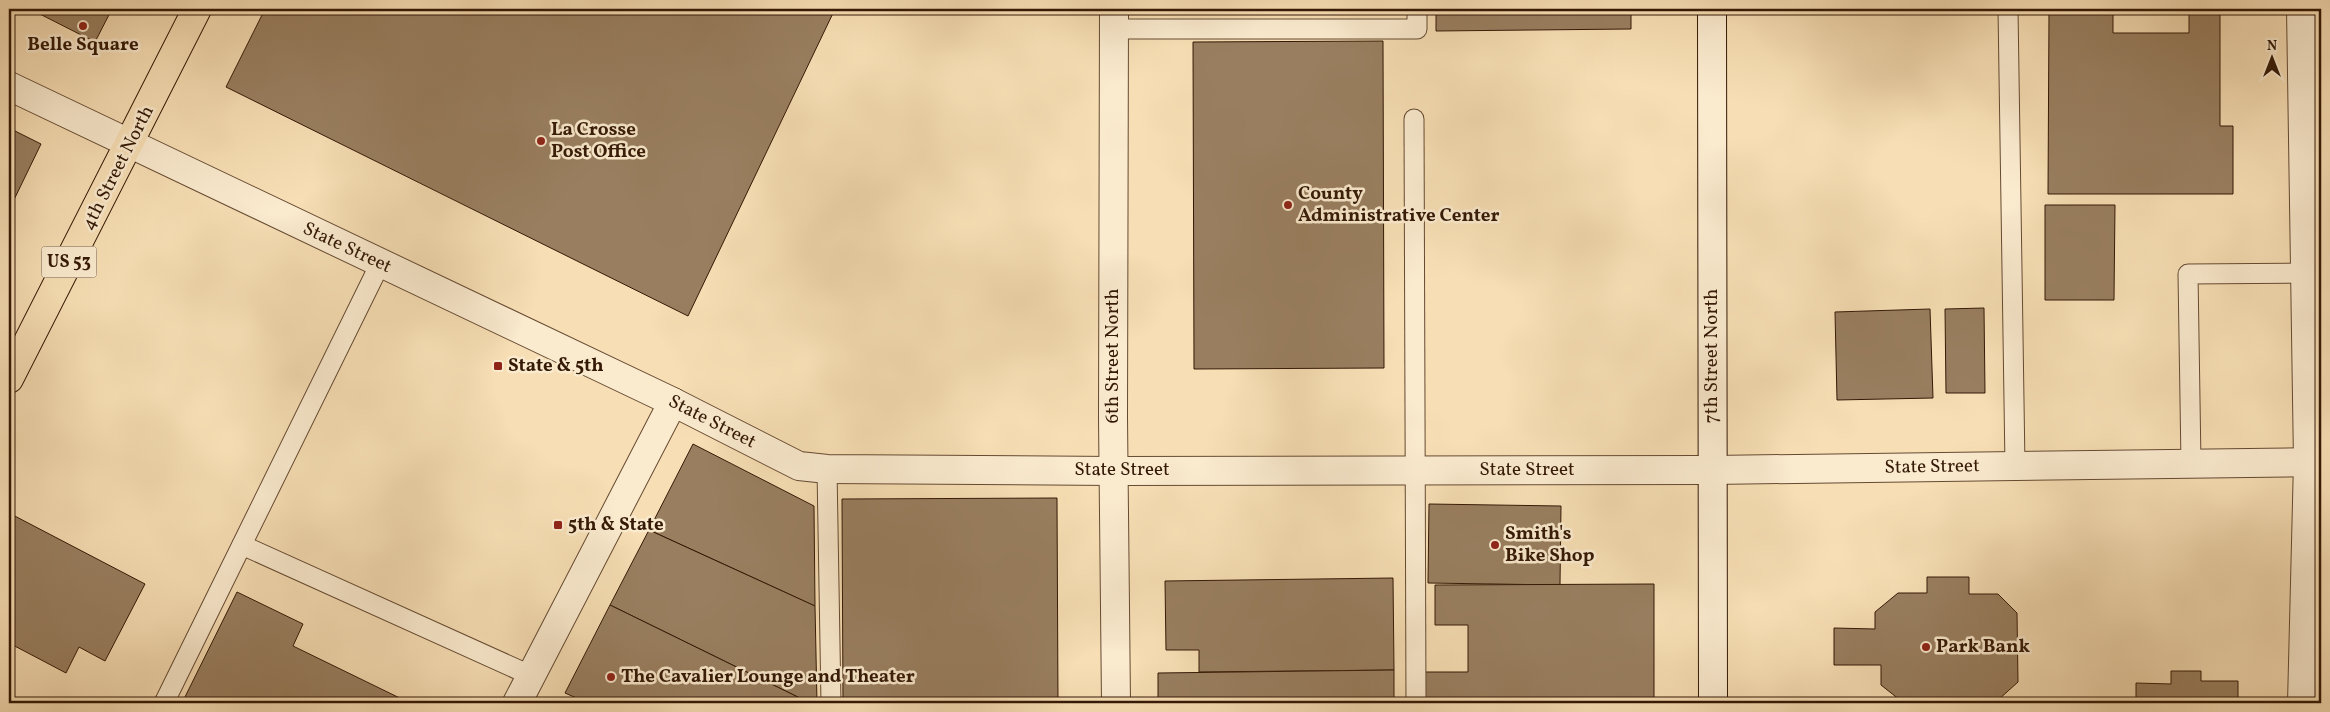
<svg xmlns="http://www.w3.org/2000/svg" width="2330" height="712" viewBox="0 0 2330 712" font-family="Vollkorn,serif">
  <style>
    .building { fill: #997f60; stroke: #341906 }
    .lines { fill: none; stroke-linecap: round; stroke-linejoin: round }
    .lane-casing { stroke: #654a32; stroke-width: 21 }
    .street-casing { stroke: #654a32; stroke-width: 30 }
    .secondary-casing { stroke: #341906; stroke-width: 30 }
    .highway-casing { stroke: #341906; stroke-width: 30 }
    .lane { stroke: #faeace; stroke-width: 19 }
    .street { stroke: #faeace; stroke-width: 28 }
    .secondary { stroke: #faeace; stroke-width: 28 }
    .highway { stroke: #f7deb4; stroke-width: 28 }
    .poi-dot { fill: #8f2418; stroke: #faeace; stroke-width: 2 }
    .labels { text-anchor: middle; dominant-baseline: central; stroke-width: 5; stroke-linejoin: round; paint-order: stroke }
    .shield { fill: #faeace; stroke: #6f5842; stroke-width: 1 }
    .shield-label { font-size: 18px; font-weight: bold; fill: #341906 }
    .poi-label { font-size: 19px; font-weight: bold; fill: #341906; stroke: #faeace; text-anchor: start }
    .street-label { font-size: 19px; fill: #341906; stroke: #faeace }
  </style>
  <rect width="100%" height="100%" fill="#f7deb4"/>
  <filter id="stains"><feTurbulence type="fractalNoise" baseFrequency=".004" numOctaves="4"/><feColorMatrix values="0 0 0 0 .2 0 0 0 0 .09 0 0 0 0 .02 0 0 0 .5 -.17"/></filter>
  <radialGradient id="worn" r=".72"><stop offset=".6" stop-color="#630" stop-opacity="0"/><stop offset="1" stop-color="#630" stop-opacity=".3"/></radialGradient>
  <g class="building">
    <path d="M30,9H112L95,42Z"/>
    <path d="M265,9H835L688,316L226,87Z"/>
    <rect x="1191" y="9" width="127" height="2"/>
    <path d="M1436,9H1631V29L1436,31Z"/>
    <path d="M2189,9H2220V126H2233V194H2048L2049,11H2113V33H2189Z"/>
    <path d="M1383,41L1384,368L1194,369L1193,42Z"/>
    <path d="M9,128L41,144L9,210Z"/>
    <path d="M2045,205H2115L2114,300H2045Z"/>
    <path d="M1984,308L1985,393H1946L1945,309Z"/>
    <path d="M1930,309L1933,398L1837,400L1835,312Z"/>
    <path d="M693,444L814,506L815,606L649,530Z"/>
    <path d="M1057,498L1058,703H843L842,499Z"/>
    <path d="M1429,504L1561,506L1560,585L1428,583Z"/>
    <path d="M9,513L145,584L105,661L79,647L66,673L9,643Z"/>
    <path d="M649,530L815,606L817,703H810L610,605Z"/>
    <path d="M1927,577H1969V594H1998L2017,613L2018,682L1998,700H1900L1881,685V665H1834V628L1875,629V612L1898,593H1927Z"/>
    <path d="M1393,578L1394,670L1199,672V650H1166L1165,581Z"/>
    <path d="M1654,584V703H1423L1422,672H1468V625H1435V585Z"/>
    <path d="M237,592L303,624L293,646L410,703H182Z"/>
    <path d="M610,605L810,703H588L565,693Z"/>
    <path d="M1394,670V703H1158V673Z"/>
    <path d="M2171,671H2201V681H2238V703H2136V683L2171,684Z"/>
  </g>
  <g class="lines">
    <defs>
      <g id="lane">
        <path d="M2008,9L2015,466"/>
        <path d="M1114,29H1417V9"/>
        <path d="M1414,119L1416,703"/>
        <path d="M2191,463L2188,274L2305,273"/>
        <path d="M827,469L831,703"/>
        <path d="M242,545L532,676"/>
        <path d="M164,703L380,264"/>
      </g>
      <g id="street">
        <path d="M1114,9L1113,418L1116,703"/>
        <path d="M2301,9L2308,462L2302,703"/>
        <path d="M9,86L673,402L799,466L827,469L1114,471L1712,470L2321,462"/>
        <path d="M517,703L673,402"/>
      </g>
      <path id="secondary" d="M1712,9L1713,703"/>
      <path id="highway" d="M9,379L197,9"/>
    </defs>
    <use href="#lane" class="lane-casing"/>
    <use href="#street" class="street-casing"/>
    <use href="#secondary" class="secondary-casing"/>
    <use href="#highway" class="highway-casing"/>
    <use href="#lane" class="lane"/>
    <use href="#street" class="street"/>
    <use href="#secondary" class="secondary"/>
    <use href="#highway" class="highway"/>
  </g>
  <g class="poi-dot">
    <circle cx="83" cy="26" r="5"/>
    <circle cx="541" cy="141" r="5"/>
    <circle cx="1288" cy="205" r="5"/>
    <rect x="493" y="361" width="10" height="10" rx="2.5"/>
    <rect x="553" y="520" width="10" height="10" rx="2.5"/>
    <circle cx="1495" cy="545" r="5"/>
    <circle cx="1926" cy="647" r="5"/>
    <circle cx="611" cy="677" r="5"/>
  </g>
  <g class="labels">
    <rect class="shield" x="41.5" y="246.5" width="55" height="31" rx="4"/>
    <g class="shield-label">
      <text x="69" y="262">US 53</text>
    </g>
    <g class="poi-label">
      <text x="83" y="45" text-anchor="middle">Belle Square</text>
      <text x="551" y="130">La Crosse<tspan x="551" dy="22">Post Office</tspan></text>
      <text x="1298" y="194">County<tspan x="1298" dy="22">Administrative Center</tspan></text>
      <text x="508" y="366">State &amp; 5th</text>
      <text x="568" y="525">5th &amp; State</text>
      <text x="1505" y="534">Smith's<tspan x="1505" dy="22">Bike Shop</tspan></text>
      <text x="1936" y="647">Park Bank</text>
      <text x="621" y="677">The Cavalier Lounge and Theater</text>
    </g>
    <g class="street-label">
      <text transform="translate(118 168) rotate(-63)">4th Street North</text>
      <text transform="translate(347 248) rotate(25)">State Street</text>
      <text transform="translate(1113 356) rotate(-90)">6th Street North</text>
      <text transform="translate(1712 356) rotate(-90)">7th Street North</text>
      <text transform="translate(712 422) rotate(27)">State Street</text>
      <text transform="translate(1932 467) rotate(-1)">State Street</text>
      <text x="1122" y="470">State Street</text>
      <text x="1527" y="470">State Street</text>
    </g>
  </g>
  <rect width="2330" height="712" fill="none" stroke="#f7deb4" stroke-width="30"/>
  <rect x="10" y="10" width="2310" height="692" fill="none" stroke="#341906" stroke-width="2.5"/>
  <rect x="15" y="15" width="2300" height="682" fill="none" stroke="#341906"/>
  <g transform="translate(2272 58)" stroke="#faeace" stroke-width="4" paint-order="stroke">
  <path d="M0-4L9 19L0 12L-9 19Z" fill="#341906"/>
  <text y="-8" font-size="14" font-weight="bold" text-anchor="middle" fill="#341906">N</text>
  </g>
  <rect width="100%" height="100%" filter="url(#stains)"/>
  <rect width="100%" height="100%" fill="url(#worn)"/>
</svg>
